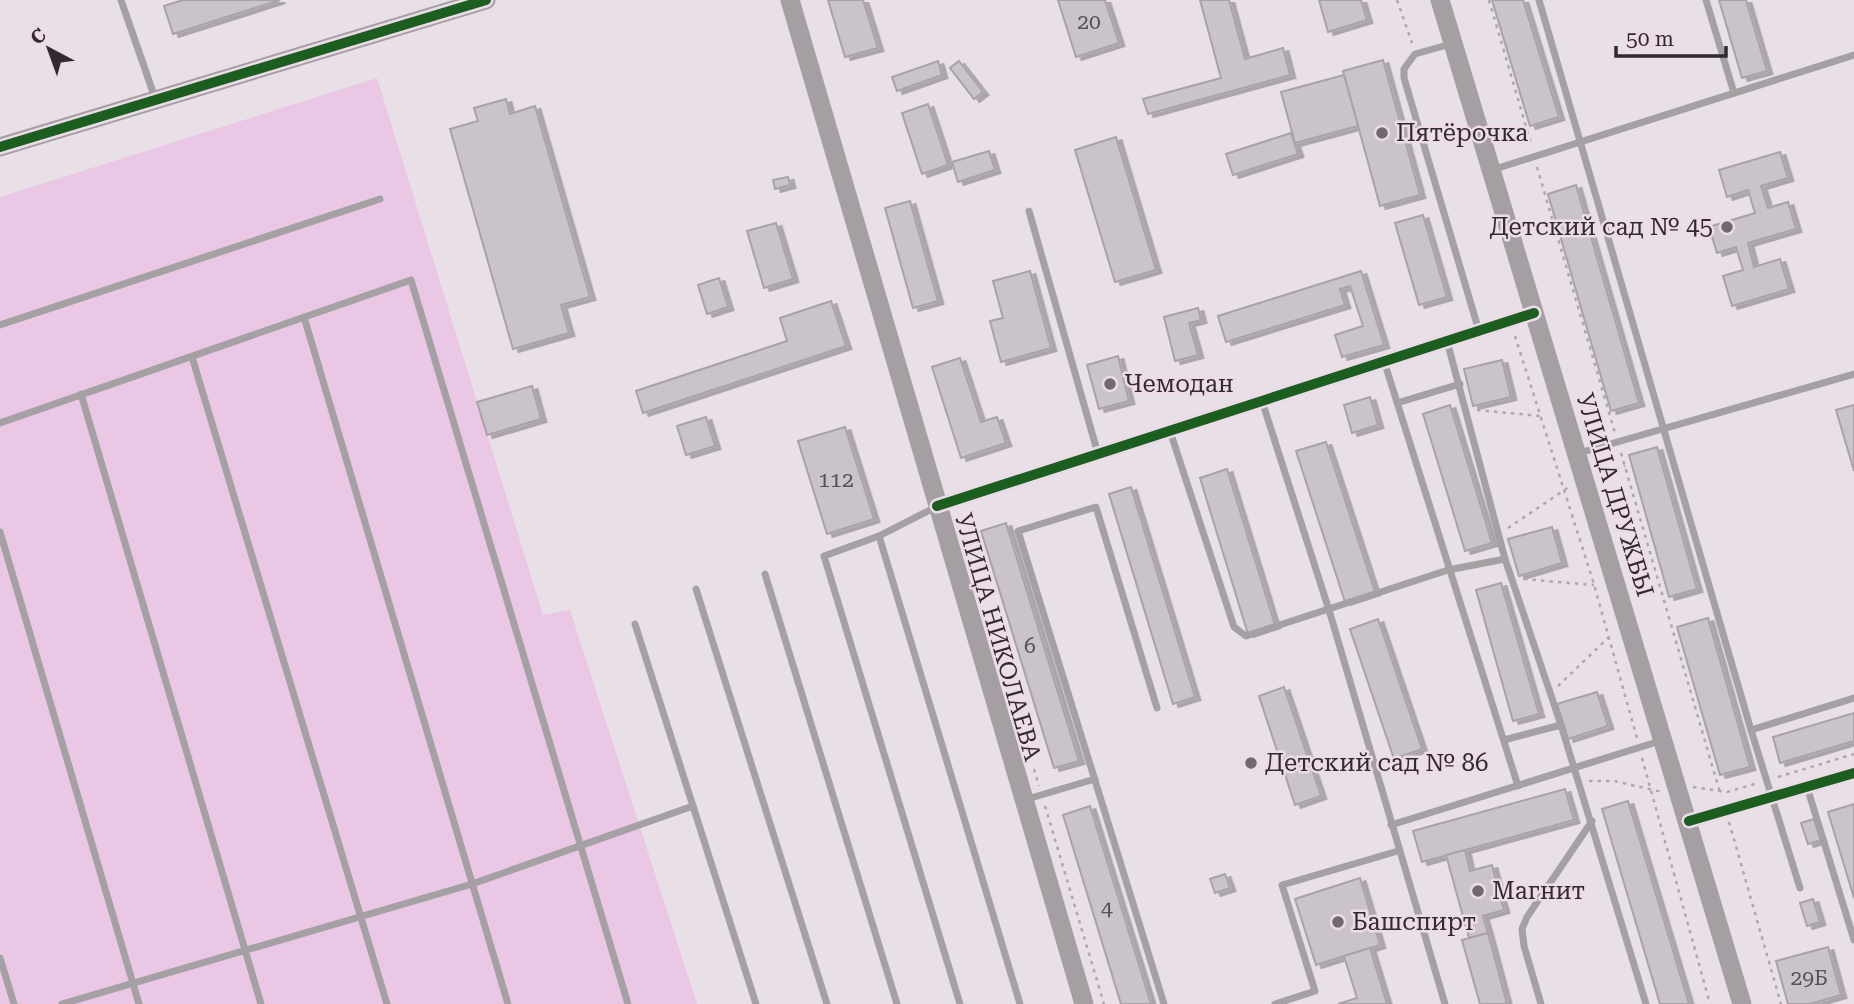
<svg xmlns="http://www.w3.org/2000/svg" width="1854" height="1004" viewBox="0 0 1854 1004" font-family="'Roboto Serif',serif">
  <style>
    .green { fill: #eac7e4 }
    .building { fill: #cac3c9; stroke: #a9a2a8; stroke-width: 2; filter: url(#shadow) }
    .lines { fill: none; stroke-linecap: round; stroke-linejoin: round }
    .path { stroke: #aea8ac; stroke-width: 2.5; stroke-dasharray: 3.5 5; stroke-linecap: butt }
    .lane { stroke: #a5a0a4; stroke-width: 7 }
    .street { stroke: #a5a0a4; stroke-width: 14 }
    .secondary { stroke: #a59fa4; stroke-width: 19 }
    .cycleway-casing { stroke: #eddbe9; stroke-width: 15 }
    .cycleway { stroke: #1b5e20; stroke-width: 10 }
    .poi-dot { fill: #71696f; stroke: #eddbe9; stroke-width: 2.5 }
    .labels { text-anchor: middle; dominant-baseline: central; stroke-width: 5; stroke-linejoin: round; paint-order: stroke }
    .number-label { font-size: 21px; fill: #575056 }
    .poi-label { font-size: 24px; fill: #312a2f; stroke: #eddbe9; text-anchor: start }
    .street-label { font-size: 24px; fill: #312a2f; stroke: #eddbe9 }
  </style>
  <defs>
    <filter id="shadow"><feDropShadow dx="5.5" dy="3" stdDeviation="0" flood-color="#0004"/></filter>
  </defs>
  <rect width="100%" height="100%" fill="#e9dfe7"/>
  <path class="green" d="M377,78L543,615L570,610L697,1004H0V197Z"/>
  <g class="building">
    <path d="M183,0H280L173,34L164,6Z"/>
    <path d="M828,0H863L878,48L845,57Z"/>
    <path d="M1058,0H1105L1119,43L1076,57Z"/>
    <path d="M1200,0H1229L1245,59L1283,48L1290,75L1148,114L1143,99L1221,78Z"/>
    <path d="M1319,0H1361L1367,20L1328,32Z"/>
    <path d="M1492,0H1523L1559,117L1530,126Z"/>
    <path d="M1719,0H1746L1767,71L1742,78Z"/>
    <path d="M1383,60L1420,195L1380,206L1343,71Z"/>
    <path d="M938,61L942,75L897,91L892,77Z"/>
    <path d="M959,61L983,92L974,99L950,68Z"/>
    <path d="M1344,75L1358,126L1295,143L1281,92Z"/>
    <path d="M506,99L510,114L535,106L590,297L561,305L569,333L513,349L450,129L478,121L474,108Z"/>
    <path d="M928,104L948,165L922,174L902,113Z"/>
    <path d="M1291,133L1298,154L1233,175L1226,154Z"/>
    <path d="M1116,137L1156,270L1115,282L1075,150Z"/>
    <path d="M989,151L995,170L958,182L952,162Z"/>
    <path d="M1780,152L1788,178L1761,186L1768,208L1788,202L1796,229L1748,243L1754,267L1780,259L1789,289L1732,306L1723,276L1743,270L1736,247L1717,253L1709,227L1755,213L1748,190L1727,197L1719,170Z"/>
    <path d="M788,177L790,185L775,189L773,180Z"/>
    <path d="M1576,185L1639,403L1611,411L1548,194Z"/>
    <path d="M910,201L938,301L913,308L885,208Z"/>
    <path d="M1423,215L1447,297L1419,305L1395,223Z"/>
    <path d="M776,223L793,279L764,288L747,231Z"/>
    <path d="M1030,271L1051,348L1001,362L990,321L1003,318L993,281Z"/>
    <path d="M1361,271L1384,345L1342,357L1335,335L1363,326L1350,286L1340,289L1345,305L1226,342L1218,316Z"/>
    <path d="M719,278L728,307L707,314L698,285Z"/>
    <path d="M831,301L846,346L643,413L636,391L787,341L780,318Z"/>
    <path d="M1198,308L1201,320L1189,323L1198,355L1175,361L1164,317Z"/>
    <path d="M1118,356L1129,401L1099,409L1087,365Z"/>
    <path d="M960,358L981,422L997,417L1006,443L961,458L932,367Z"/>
    <path d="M1502,360L1511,397L1473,406L1464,369Z"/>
    <path d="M532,386L541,419L487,435L477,402Z"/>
    <path d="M1370,397L1378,425L1352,433L1344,405Z"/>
    <path d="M1450,405L1492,543L1465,551L1423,414Z"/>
    <path d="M1854,405V471L1836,410Z"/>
    <path d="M706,417L715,446L686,455L677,426Z"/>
    <path d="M845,427L874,519L827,534L798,441Z"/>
    <path d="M1326,442L1375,592L1345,602L1296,451Z"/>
    <path d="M1657,447L1697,589L1669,597L1629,455Z"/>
    <path d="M1227,469L1275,625L1248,634L1200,478Z"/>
    <path d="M1131,487L1195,697L1173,704L1109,494Z"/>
    <path d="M1006,523L1079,761L1054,768L981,531Z"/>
    <path d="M1552,527L1562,563L1519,576L1508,539Z"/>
    <path d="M1501,583L1539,714L1513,721L1476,590Z"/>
    <path d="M1708,618L1750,767L1720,775L1677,627Z"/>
    <path d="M1378,619L1422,749L1394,759L1350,629Z"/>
    <path d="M1284,687L1321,796L1295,805L1259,696Z"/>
    <path d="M1597,692L1608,726L1568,739L1557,704Z"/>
    <path d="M1854,713V741L1780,763L1773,737Z"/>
    <path d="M1565,789L1574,820L1422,862L1413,831Z"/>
    <path d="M1628,801L1689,1004H1660L1602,809Z"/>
    <path d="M1854,804V898L1828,812Z"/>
    <path d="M1090,806L1151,1004H1121L1063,815Z"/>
    <path d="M1814,819L1821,840L1808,844L1801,823Z"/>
    <path d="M1465,850L1470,871L1492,865L1504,910L1483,916L1488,933L1469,938L1446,855Z"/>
    <path d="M1225,874L1230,888L1215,893L1210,879Z"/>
    <path d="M1360,878L1380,945L1316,965L1295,899Z"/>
    <path d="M1813,899L1820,922L1807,926L1800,903Z"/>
    <path d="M1488,933L1507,1004H1480L1462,940Z"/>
    <path d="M1828,947L1841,995L1810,1004H1788L1776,961Z"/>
    <path d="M1370,948L1387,1004H1338L1357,998L1344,956Z"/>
  </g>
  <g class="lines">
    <g class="path">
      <path d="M1397,0L1412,43"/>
      <path d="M1489,0L1532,147"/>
      <path d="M1537,167L1615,433"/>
      <path d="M1515,336L1593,581L1637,738"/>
      <path d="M1477,410L1540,416"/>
      <path d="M1621,453L1721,796"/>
      <path d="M1600,475L1625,466"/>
      <path d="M1508,528L1569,487"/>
      <path d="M1524,579L1594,585"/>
      <path d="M1558,686L1609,637"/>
      <path d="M1642,758L1710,1004"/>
      <path d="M1034,769L1039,786"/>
      <path d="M1778,777L1854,754"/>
      <path d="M1589,781H1614L1662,792"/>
      <path d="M1693,787L1727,792L1758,783"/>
      <path d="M1045,806L1104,1004"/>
      <path d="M1729,822L1781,1004"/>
    </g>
    <g class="lane">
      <path d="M121,0L155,98"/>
      <path d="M1539,0L1751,730"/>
      <path d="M1706,0L1734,93"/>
      <path d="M1451,44L1415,54L1404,69V78L1479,331"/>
      <path d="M1492,170L1854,55"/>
      <path d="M1029,211L1098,454"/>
      <path d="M304,317L508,1004"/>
      <path d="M0,325L380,199"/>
      <path d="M1447,341L1505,559L1561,725"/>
      <path d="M192,357L387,1004"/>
      <path d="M1384,361L1518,786"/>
      <path d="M81,394L261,1004"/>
      <path d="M1262,401L1329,610L1445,1004"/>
      <path d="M1397,403L1460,384"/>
      <path d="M0,423L411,280L628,1004"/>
      <path d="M1170,431L1234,627L1246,636L1448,570L1505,559"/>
      <path d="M1579,453L1854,374"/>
      <path d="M936,507L879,536L824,556L960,1004"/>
      <path d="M0,532L139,1004"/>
      <path d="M879,536L1020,1004"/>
      <path d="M765,574L897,1004"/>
      <path d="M696,589L827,1004"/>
      <path d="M635,624L756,1004"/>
      <path d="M1157,708L1096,507L1018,531L1164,1004"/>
      <path d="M1504,740L1561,725L1646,1004"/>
      <path d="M1807,787L1854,940"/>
      <path d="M1024,800L1095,779"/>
      <path d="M1391,825L1660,741"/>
      <path d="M1800,888L1751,730L1854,698"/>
      <path d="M0,958L14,1004"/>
      <path d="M62,1004L472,884L693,806"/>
      <path d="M1275,1004L1315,991L1282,885L1398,851"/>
      <path d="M1541,1004L1524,946L1522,929L1527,917L1592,821"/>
    </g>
    <g class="street">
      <path d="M937,506L1534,313"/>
      <path d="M1689,821L1854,773"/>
    </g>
    <g class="secondary">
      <path d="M790,0L1084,1004"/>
      <path d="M1440,0L1742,1004"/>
      <path d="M0,147L486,0"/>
    </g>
    <defs>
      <g id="cycleway">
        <path d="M0,147L486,0"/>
        <path d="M937,506L1534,313"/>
        <path d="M1689,821L1854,773"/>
      </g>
    </defs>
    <use href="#cycleway" class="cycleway-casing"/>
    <use href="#cycleway" class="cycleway"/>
  </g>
  <g class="poi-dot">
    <circle cx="1382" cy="133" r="7"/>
    <circle cx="1727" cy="227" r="7"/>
    <circle cx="1110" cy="384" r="7"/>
    <circle cx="1251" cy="763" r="7"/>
    <circle cx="1478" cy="891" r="7"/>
    <circle cx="1338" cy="922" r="7"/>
  </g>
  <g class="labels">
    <g class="number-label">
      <text x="1089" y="22">20</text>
      <text x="836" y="480">112</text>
      <text x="1030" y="646">6</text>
      <text x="1107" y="909">4</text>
      <text x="1809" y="978">29Б</text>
    </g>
    <g class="poi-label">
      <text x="1396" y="133">Пятёрочка</text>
      <text x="1713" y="227" text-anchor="end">Детский сад № 45</text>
      <text x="1124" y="384">Чемодан</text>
      <text x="1265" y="763">Детский сад № 86</text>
      <text x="1492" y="891">Магнит</text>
      <text x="1352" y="922">Башспирт</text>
    </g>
    <g class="street-label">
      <text transform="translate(1615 495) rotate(73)">УЛИЦА ДРУЖБЫ</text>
      <text transform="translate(998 637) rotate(74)">УЛИЦА НИКОЛАЕВА</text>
    </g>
  </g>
  <g transform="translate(49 49) rotate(319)" stroke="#eddbe9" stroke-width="5" paint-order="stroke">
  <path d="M0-5L12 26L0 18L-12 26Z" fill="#312a2f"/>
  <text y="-10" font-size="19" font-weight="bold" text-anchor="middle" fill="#312a2f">С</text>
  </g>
  <path d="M1616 46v10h110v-10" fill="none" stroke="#312a2f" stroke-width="3.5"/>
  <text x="1626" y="46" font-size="21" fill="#312a2f" stroke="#eddbe9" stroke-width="5" paint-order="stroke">50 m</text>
</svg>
